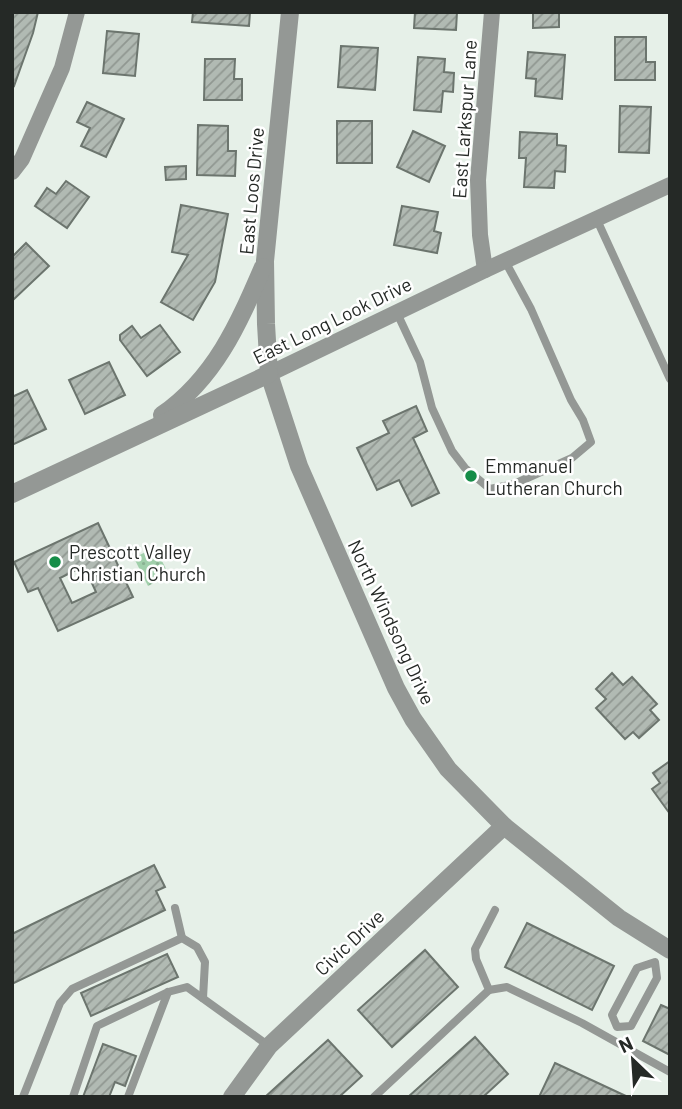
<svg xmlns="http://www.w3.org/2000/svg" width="682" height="1109" viewBox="0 0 682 1109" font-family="Barlow,sans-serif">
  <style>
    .park { fill: url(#park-dots) }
    .building { fill: url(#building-hatch); stroke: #6c756e; stroke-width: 2; fill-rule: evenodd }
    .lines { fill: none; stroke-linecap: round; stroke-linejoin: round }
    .service { stroke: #949895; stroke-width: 8 }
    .minor { stroke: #949895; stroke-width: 16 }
    .tertiary { stroke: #949895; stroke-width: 18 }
    .poi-dot { fill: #168d48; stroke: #fff; stroke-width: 2.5 }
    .labels { text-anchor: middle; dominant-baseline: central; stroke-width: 5; stroke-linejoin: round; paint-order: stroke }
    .street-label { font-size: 19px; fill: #252926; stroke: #fff }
    .poi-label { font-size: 19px; fill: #252926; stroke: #fff; text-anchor: start }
  </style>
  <defs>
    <pattern id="park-dots" width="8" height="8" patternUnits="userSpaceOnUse" patternTransform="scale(1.75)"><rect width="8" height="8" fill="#a0cfaa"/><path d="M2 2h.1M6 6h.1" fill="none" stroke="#8ab292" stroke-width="1.8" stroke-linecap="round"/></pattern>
    <pattern id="building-hatch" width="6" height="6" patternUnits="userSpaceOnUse" patternTransform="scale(1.75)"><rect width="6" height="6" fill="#b1bab3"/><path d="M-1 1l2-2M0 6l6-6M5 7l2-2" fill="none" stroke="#909791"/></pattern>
  </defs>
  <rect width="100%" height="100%" fill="#e6f0e8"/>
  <path class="park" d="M155,547L169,575L148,586L134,558Z"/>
  <g class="building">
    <path d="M12,12H38L33,33L14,86L12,85Z"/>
    <path d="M193,12H250L249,26L192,22Z"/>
    <path d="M415,12H457L456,30L414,28Z"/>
    <path d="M533,12H559V27L533,28Z"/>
    <path d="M107,31L139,34L135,76L103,73Z"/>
    <path d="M615,37H646V62H655V80H615Z"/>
    <path d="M341,46L378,48L375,90L338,87Z"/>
    <path d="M528,52L565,55L562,99L535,96L536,79L526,78Z"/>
    <path d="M418,57L445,59L444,72L454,73L453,92L443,91L441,112L414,110Z"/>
    <path d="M205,59H235L234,79H242V100H204Z"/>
    <path d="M87,102L124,119L106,157L81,146L90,128L77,122Z"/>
    <path d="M620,106L651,107L649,153L619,152Z"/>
    <rect x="337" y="121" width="35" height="42"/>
    <path d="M198,125L228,126V151H236L235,176L197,175Z"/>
    <path d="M413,131L445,146L429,182L397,167Z"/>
    <path d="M520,132L557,134V145L566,146L565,172L555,171L554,188L524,187L526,158H519Z"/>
    <path d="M186,166V179L166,180L165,167Z"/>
    <path d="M66,181L89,197L67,228L35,206L47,188L56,194Z"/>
    <path d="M181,205L228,214L215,282L193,320L161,302L188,255L172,252Z"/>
    <path d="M402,206L438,212L434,231L441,233L437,253L394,245Z"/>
    <path d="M26,243L49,266L12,301V257Z"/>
    <path d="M160,325L180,352L147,376L120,340V335L132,326L141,338Z"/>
    <path d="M109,362L125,395L85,414L69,380Z"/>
    <path d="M27,390L46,429L12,445V397Z"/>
    <path d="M416,406L427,431L413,438L439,493L412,506L399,480L377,490L357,448L389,433L383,421Z"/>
    <path d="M98,523L133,597L58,631L38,588L28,592L14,562ZM84,566L96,592L72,603L60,578Z"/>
    <path d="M612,673L623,685L632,677L657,704L650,710L659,720L639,738L633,732L625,739L596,708L606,699L596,689Z"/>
    <path d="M670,761V814L652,789L660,783L653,773Z"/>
    <path d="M154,865L165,887L156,891L165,910L12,984V934Z"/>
    <path d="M527,923L614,966L592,1010L505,967Z"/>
    <path d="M425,950L458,987L392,1047L358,1010Z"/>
    <path d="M167,954L178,977L91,1016L81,993Z"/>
    <path d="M661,1005L670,1009V1055L643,1041Z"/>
    <path d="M475,1037L508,1074L483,1097H408Z"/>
    <path d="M328,1040L362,1076L339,1097H265Z"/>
    <path d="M103,1044L136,1056L125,1086L115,1082L109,1097H83Z"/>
    <path d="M555,1063L628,1097H539Z"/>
  </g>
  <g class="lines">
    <g class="service">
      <path d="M597,220L670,379"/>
      <path d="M397,313L420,362L432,408L452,451L465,468L490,489L514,484L572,458L591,442L583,420L571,400L531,309L505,261"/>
      <path d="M175,908L182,938"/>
      <path d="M655,962L657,978L631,1026L617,1027L612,1015L637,968Z"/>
      <path d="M489,990L507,987L582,1023L670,1072"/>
      <path d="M23,1097L60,1003L72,989L182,938L197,947L205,962L203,998"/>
      <path d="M73,1097L97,1026L168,992L187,987L269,1046"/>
      <path d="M128,1097L168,992"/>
      <path d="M374,1097L489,990L476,959L475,949L495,910"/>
    </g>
    <g class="minor">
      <path d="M12,172L22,159L62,68L77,12"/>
      <path d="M485,270L480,235L478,180L492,12"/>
      <path d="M269,374L485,270L670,185"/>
    </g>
    <g class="tertiary">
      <path d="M290,12L265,261L266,324L269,374L299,466L396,688L413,719L448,769L504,826L619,918L670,950"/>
      <path d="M162,415C215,378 238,325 263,267"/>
      <path d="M12,494L269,374"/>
      <path d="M232,1097L269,1046L504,826"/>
    </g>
  </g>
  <g class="poi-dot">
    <circle cx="471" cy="476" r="7"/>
    <circle cx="55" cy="562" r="7"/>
  </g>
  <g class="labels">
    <g class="street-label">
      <text transform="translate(464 119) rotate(-86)">East Larkspur Lane</text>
      <text transform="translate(251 191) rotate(-85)">East Loos Drive</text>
      <text transform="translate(332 320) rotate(-26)">East Long Look Drive</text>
      <text transform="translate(392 622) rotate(65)">North Windsong Drive</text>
      <text transform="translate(349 942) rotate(-43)">Civic Drive</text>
    </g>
    <g class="poi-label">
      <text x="485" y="465">Emmanuel<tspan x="485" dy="22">Lutheran Church</tspan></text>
      <text x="69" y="551">Prescott Valley<tspan x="69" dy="22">Christian Church</tspan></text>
    </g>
  </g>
  <rect width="682" height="1109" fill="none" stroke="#252926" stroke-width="28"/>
  <g transform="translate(633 1060) rotate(335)" stroke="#ffffff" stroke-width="5" paint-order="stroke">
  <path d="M0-5L12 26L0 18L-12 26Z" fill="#252926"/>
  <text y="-10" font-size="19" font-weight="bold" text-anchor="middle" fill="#252926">N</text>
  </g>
</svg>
